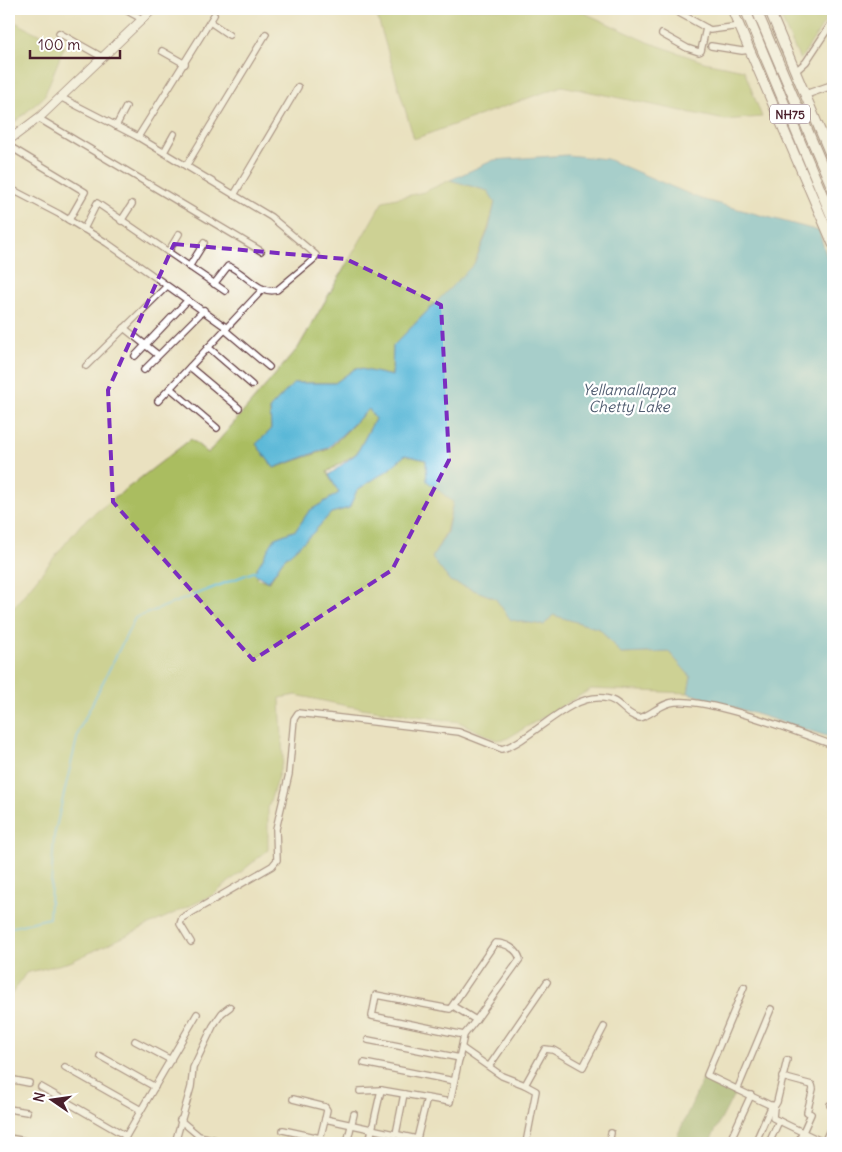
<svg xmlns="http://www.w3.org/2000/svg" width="842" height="1152" viewBox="0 0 842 1152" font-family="Delius,sans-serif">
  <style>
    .green { fill: #aabd61; stroke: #7a6e46 }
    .forest { fill: #87a457; stroke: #686241 }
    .water { fill: #59b7d7; stroke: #526b81 }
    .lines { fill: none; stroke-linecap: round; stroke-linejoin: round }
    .stream { stroke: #59b7d7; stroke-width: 2 }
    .minor-casing { stroke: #623c41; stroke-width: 8 }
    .tertiary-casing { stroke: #623c41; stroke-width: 9 }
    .secondary-casing { stroke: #623c41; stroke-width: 10 }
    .primary-casing { stroke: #623c41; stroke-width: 11 }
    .trunk-casing { stroke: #623c41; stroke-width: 11 }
    .minor { stroke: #fff; stroke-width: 5.5 }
    .tertiary { stroke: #fff; stroke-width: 7 }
    .secondary { stroke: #fff; stroke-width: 8 }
    .primary { stroke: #fff; stroke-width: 9 }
    .trunk { stroke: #fff; stroke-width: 9 }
    .marked { fill: none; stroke: #7b2cbf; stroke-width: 4; stroke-dasharray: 10 6; stroke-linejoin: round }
    .labels { text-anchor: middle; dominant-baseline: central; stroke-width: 4.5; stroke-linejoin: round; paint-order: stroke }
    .shield { fill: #fff; stroke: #80626b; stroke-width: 1 }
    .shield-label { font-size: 12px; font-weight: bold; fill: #4a1f2b }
    .water-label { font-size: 15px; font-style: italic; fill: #505c70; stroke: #fff }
  </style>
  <rect width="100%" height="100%" fill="#fff"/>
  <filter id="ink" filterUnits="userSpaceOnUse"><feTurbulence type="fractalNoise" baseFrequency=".02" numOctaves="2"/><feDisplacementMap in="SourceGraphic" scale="10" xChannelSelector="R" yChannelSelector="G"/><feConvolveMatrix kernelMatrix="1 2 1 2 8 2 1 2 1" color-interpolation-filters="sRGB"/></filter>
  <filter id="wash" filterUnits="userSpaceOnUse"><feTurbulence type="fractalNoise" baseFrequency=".0096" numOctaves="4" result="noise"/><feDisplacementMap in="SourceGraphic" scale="20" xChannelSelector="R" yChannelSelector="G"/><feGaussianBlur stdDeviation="1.12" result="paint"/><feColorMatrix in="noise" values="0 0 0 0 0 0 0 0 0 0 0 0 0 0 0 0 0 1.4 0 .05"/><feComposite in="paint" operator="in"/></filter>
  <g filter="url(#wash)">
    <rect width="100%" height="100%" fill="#eae1c0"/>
    <g class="green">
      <path d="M375,9H576L648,42L704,62L744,70L762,117L725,120L562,86L414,139Z"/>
      <path d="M777,9H833L800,60Z"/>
      <path d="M15,22L64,47L44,97L9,127V26Z"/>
      <path d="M450,180L488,191L495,202L488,229L474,264L393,346L392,376L356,368L335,383H294L270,408L271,430L256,444L274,468L329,449L369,409L375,419L357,453L327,472L339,493L309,511L296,530L275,538L256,578L269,582L283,560L312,534L331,513L349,508L357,490L388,470L405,455L426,460L427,481L453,502L446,532L432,558L450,581L495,598L511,620L544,625L553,615L600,629L621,654L669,652L691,677L688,693L591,689L506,739L496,740L459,722L347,706L296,695L280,698L283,760L268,808V850L213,895L70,962L26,973L9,998V613L82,523L191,439L208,453L298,348L383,201L424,192Z"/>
    </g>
    <path class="forest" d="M703,1079L736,1091L709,1143H674Z"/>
    <path class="water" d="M567,155L607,159L701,199L819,231L833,278V738L688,693L691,677L669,652L621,654L600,629L553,615L544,625L511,620L495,598L450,581L432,558L447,532L453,502L427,481L426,460L405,455L388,470L357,490L349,508L331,513L312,534L283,560L268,582L254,573L275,538L296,530L309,511L339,493L329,475L357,453L375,419L369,409L328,448L274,468L256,444L271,430L270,408L294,383H335L356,368L392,376L393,346L474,264L489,229L495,202L488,191L450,180L494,160Z"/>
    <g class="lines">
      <path class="stream" d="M9,928L49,918L54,836L79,730L135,618L256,571"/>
    </g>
  </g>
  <g filter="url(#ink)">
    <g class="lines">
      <defs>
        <g id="minor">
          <path d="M124,9L142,19"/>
          <path d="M674,10L710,30L740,26"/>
          <path d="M210,22L229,35"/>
          <path d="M59,33L102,57"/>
          <path d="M662,34L687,48L699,52L701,51L706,28"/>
          <path d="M711,46L742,51L750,50"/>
          <path d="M162,51L185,64"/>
          <path d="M797,70L806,62L833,21"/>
          <path d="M60,97L138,137L271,217L316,255L313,260L277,290C258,295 244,271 228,266L214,284"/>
          <path d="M38,118L261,251"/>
          <path d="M116,126L126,107"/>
          <path d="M138,137L214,15"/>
          <path d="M9,146L85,192L69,220"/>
          <path d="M164,152L174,134"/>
          <path d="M186,166L266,34"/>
          <path d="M9,188L59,214L107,243L227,328"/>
          <path d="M234,195L298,87"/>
          <path d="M121,221L132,204"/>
          <path d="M84,229L97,203L225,291"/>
          <path d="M168,252L179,234"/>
          <path d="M189,267L204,243"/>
          <path d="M124,328L158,355"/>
          <path d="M225,330L269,367"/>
          <path d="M208,347L252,385"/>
          <path d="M135,356L188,300"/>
          <path d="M86,366L166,287"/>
          <path d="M190,367L239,408"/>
          <path d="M144,370L204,310"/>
          <path d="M170,388L217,428"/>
          <path d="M158,401L263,289"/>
          <path d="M191,942L180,924L182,918L272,866L277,860L276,829L289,774L294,719L298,713L459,732L502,749C533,740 568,694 604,698C620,699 625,716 640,718C653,714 661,703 675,702C710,698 796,732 833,745"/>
          <path d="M744,987L707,1075L774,1107"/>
          <path d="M453,1006L476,1020L520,959C517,949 506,943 495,943L450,1009L376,995L372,1016L464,1035"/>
          <path d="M368,1040L460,1058"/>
          <path d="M135,1041L171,1060"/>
          <path d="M462,1048L502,1076L525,1085"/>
          <path d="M100,1056L155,1087"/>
          <path d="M787,1060L777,1102L774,1107L773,1118L825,1143"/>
          <path d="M364,1063L454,1081"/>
          <path d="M490,1065L547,982"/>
          <path d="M65,1067L141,1110"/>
          <path d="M782,1077L812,1085L813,1089L807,1112L811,1114L798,1143"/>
          <path d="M9,1079L29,1083"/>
          <path d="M41,1087L126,1136"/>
          <path d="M738,1088L771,1009"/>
          <path d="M360,1091L381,1090L404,1094"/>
          <path d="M293,1099L325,1107L327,1110L325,1119L417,1139"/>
          <path d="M830,1105H833"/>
          <path d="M9,1109L27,1112"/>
          <path d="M180,1120L199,1136L229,1143"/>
          <path d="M283,1130L320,1138"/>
          <path d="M396,1134L404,1094L450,1102L464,1035L476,1020"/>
          <path d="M9,1138L36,1143"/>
          <path d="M122,1143L197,1014"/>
          <path d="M175,1143L191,1087L193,1068L213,1026L222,1013L230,1007"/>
          <path d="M319,1143L325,1119"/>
          <path d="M347,1143L354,1114"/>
          <path d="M369,1143L381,1090"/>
          <path d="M416,1143L427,1098"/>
          <path d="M526,1143L536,1091L525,1085L545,1049L553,1050L583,1067L604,1027"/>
          <path d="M609,1143L611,1133"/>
          <path d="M729,1143L751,1095"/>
          <path d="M755,1143L772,1105"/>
          <path d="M769,1143L779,1121"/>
          <path d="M824,1143L833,1123"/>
        </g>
        <path id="tertiary" d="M807,94L833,85"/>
        <path id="secondary" d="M9,140L41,116L153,9"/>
        <g id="primary">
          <path d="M732,9L833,244"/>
          <path d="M769,9L833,161"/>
        </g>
        <g id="trunk">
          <path d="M745,9L833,220"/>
          <path d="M756,9L833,190"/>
        </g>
      </defs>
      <use href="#minor" class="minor-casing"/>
      <use href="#tertiary" class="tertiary-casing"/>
      <use href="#secondary" class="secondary-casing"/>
      <use href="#primary" class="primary-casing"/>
      <use href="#trunk" class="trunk-casing"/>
      <use href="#minor" class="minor"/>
      <use href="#tertiary" class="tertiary"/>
      <use href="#secondary" class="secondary"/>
      <use href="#primary" class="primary"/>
      <use href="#trunk" class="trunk"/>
    </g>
  </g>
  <path d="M0 0H842V1152H0ZM174,244L346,259L441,305L449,460L392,570L253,660L113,502L108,390Z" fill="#eae1c0" fill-opacity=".55" fill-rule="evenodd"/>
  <path class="marked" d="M174,244L346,259L441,305L449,460L392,570L253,660L113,502L108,390Z"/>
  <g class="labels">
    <rect class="shield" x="770" y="104.5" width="40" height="19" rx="4"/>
    <g class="shield-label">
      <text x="790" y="114">NH75</text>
    </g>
    <g class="water-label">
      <text x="629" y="389">Yellamallappa<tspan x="629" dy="17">Chetty Lake</tspan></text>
    </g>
  </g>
  <rect width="842" height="1152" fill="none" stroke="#fff" stroke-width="30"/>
  <g transform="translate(52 1100) rotate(283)" stroke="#ffffff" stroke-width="4" paint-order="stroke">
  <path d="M0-4L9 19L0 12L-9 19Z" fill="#4a1f2b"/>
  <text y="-8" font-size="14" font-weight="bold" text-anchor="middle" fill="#4a1f2b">N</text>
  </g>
  <path d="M30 50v8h90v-8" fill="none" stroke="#4a1f2b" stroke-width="2.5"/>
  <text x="38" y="50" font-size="15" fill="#4a1f2b" stroke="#ffffff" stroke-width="4" paint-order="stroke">100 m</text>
</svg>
